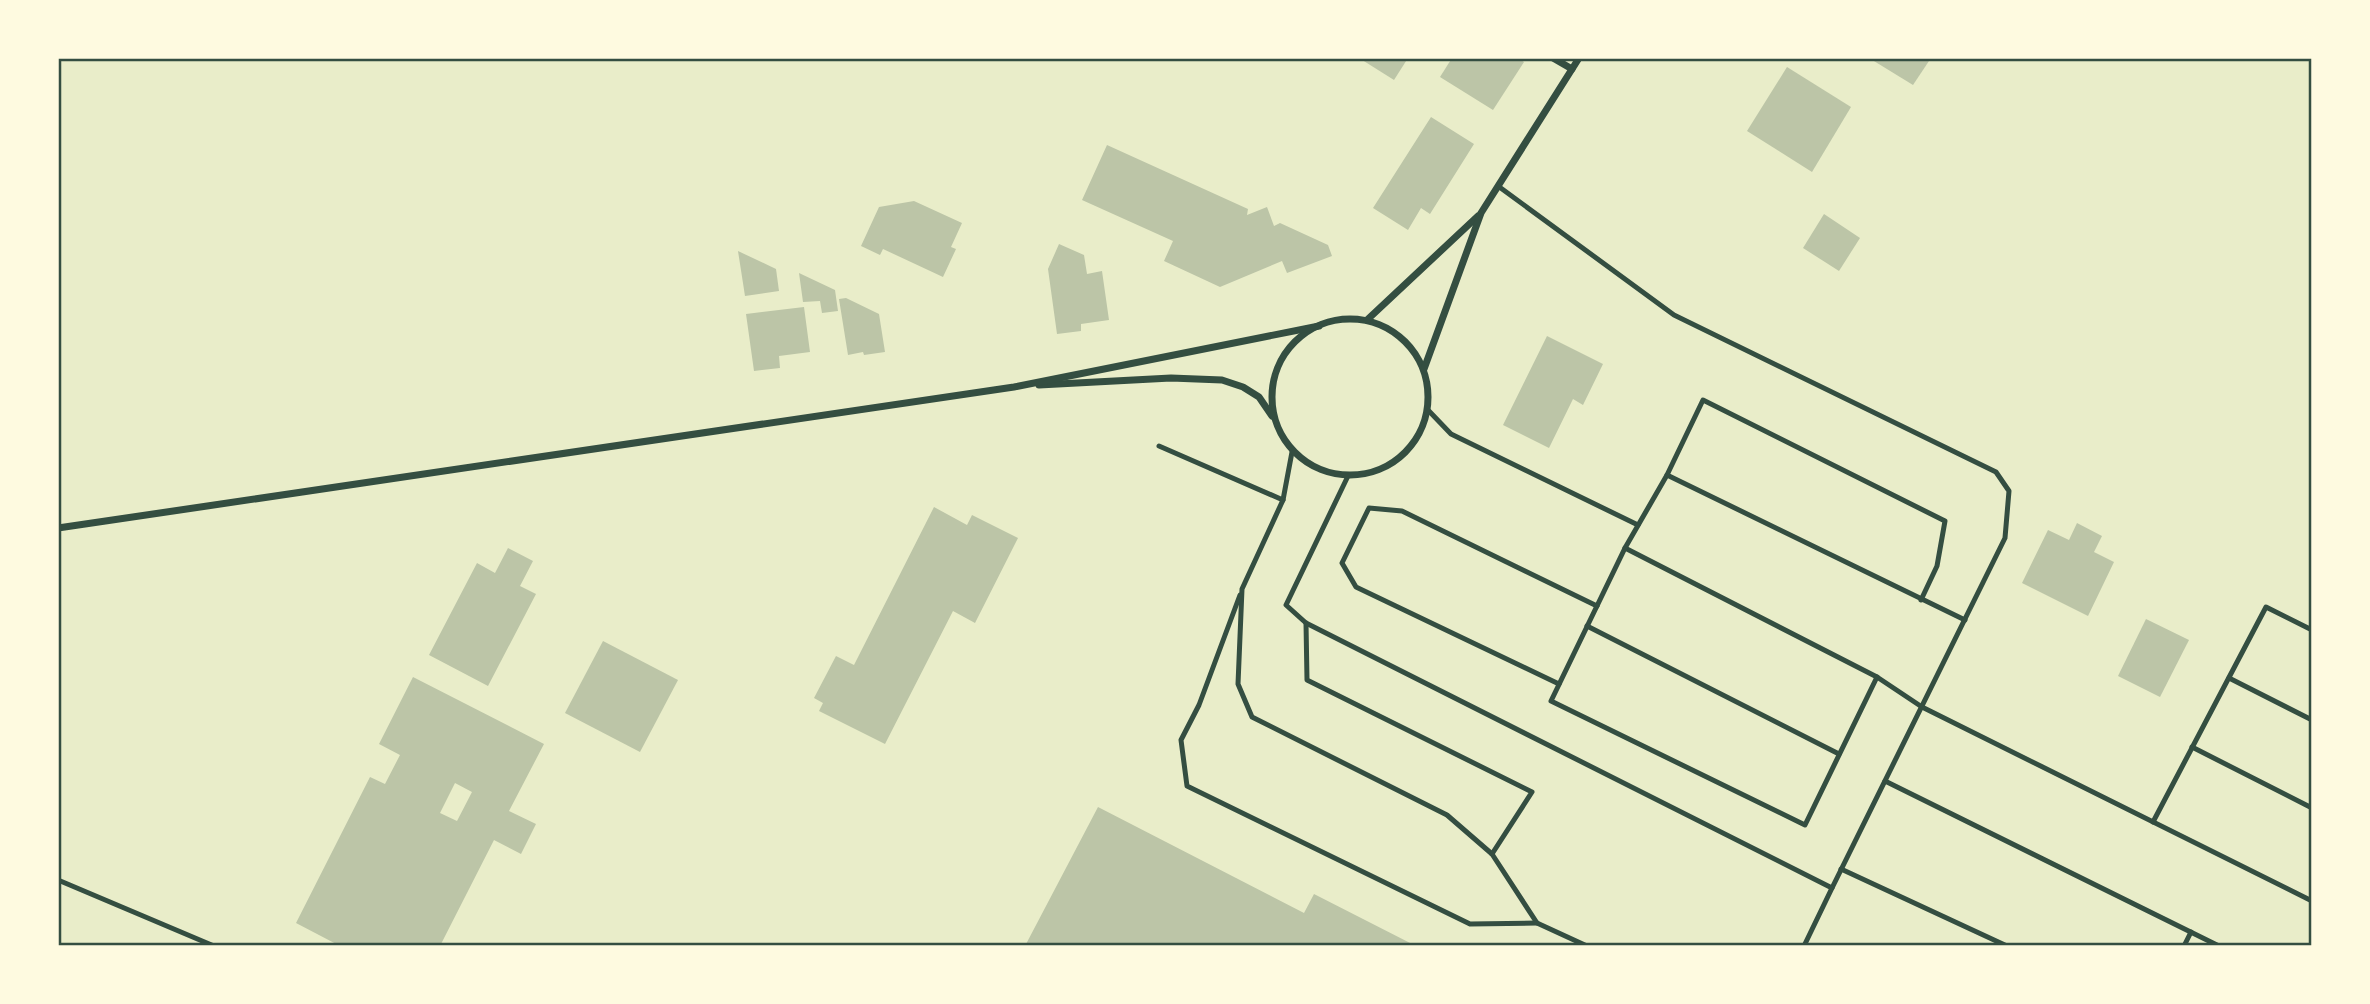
<svg xmlns="http://www.w3.org/2000/svg" width="2370" height="1004" viewBox="0 0 2370 1004" font-family="Rubik,sans-serif">
  <style>
    .building { fill: #bcc5a7; fill-rule: evenodd }
    .lines { fill: none; stroke-linecap: round; stroke-linejoin: round }
    .service { stroke: #344e41; stroke-width: 5 }
    .minor { stroke: #344e41; stroke-width: 7 }
    .neatline { fill: none; stroke: #344e41; stroke-width: 2.5 }
  </style>
  <rect width="100%" height="100%" fill="#e9edc9"/>
  <g class="building">
    <path d="M1359,58H1408L1394,80Z"/>
    <path d="M1452,58H1518L1524,62L1493,110L1440,77Z"/>
    <path d="M1869,58H1931L1913,85Z"/>
    <path d="M1787,67L1851,107L1812,172L1747,131Z"/>
    <path d="M1431,117L1474,144L1430,214L1421,208L1408,230L1373,208Z"/>
    <path d="M1107,145L1248,209L1247,215L1267,207L1274,226L1280,223L1328,245L1332,256L1287,273L1282,261L1220,287L1164,261L1173,241L1082,200Z"/>
    <path d="M914,201L962,223L951,247L956,249L943,277L883,249L880,255L861,246L879,207Z"/>
    <path d="M1824,214L1860,238L1839,271L1803,248Z"/>
    <path d="M1059,244L1084,255L1087,274L1102,271L1109,320L1081,324V331L1057,334L1048,269Z"/>
    <path d="M738,251L776,269L779,291L745,296Z"/>
    <path d="M799,273L835,290L838,311L822,313L820,301L803,302Z"/>
    <path d="M846,298L879,314L885,352L864,355L863,352L848,355L839,299Z"/>
    <path d="M804,307L810,352L779,356L780,368L754,371L746,314Z"/>
    <path d="M1547,336L1603,364L1583,405L1573,399L1549,448L1503,425Z"/>
    <path d="M934,507L967,525L972,515L1018,538L975,623L953,611L885,744L819,711L823,703L814,698L836,656L854,665Z"/>
    <path d="M2077,523L2102,536L2094,552L2114,562L2088,616L2022,583L2048,530L2069,540Z"/>
    <path d="M508,548L533,561L520,586L536,594L488,686L429,655L477,563L495,573Z"/>
    <path d="M2146,619L2189,640L2160,697L2118,676Z"/>
    <path d="M603,641L678,680L640,752L565,713Z"/>
    <path d="M413,677L544,744L509,811L536,824L521,854L494,840L440,946H340L296,923L370,777L385,784L400,755L379,744ZM455,783L472,792L457,821L440,813Z"/>
    <path d="M1098,807L1304,913L1314,894L1416,946H1025Z"/>
  </g>
  <g class="lines">
    <g class="service">
      <path d="M1428,410L1451,434L1638,525"/>
      <path d="M1159,446L1283,500"/>
      <path d="M1292,452L1283,500L1242,589L1238,684L1252,717L1447,815L1492,854L1537,923L1587,946"/>
      <path d="M1667,475L1965,620"/>
      <path d="M1348,476L1286,605L1306,623L1832,888L2005,538L2009,491L1996,472L1674,315L1498,186"/>
      <path d="M1625,548L1877,677"/>
      <path d="M1240,595L1199,705L1181,740L1187,786L1470,924L1537,923"/>
      <path d="M1921,600L1937,566L1945,521L1703,400L1667,475L1625,548L1551,701L1805,825L1877,677L1922,707L2312,901"/>
      <path d="M1306,623L1307,680L1532,792L1492,854"/>
      <path d="M1587,626L1839,754"/>
      <path d="M2229,678L2312,720"/>
      <path d="M1559,684L1356,587L1342,563L1369,508L1402,511L1597,606"/>
      <path d="M2192,747L2312,808"/>
      <path d="M1885,781L2219,946"/>
      <path d="M2153,822L2266,607L2312,630"/>
      <path d="M1841,869L2007,946"/>
      <path d="M58,880L214,946"/>
      <path d="M1804,946L1832,888"/>
      <path d="M2184,946L2191,932"/>
    </g>
    <g class="minor">
      <path d="M1553,58L1572,69"/>
      <circle cx="1350" cy="397" r="78"/>
      <path d="M1367,320L1478,216"/>
      <path d="M1424,369L1481,213L1579,58"/>
      <path d="M1039,385L1171,378L1222,380L1243,387L1259,397L1272,416"/>
      <path d="M58,528L1014,387L1319,326"/>
    </g>
  </g>
  <rect width="2370" height="1004" fill="none" stroke="#fefae0" stroke-width="119"/>
  <rect x="60" y="60" width="2250" height="884" class="neatline"/>
</svg>
